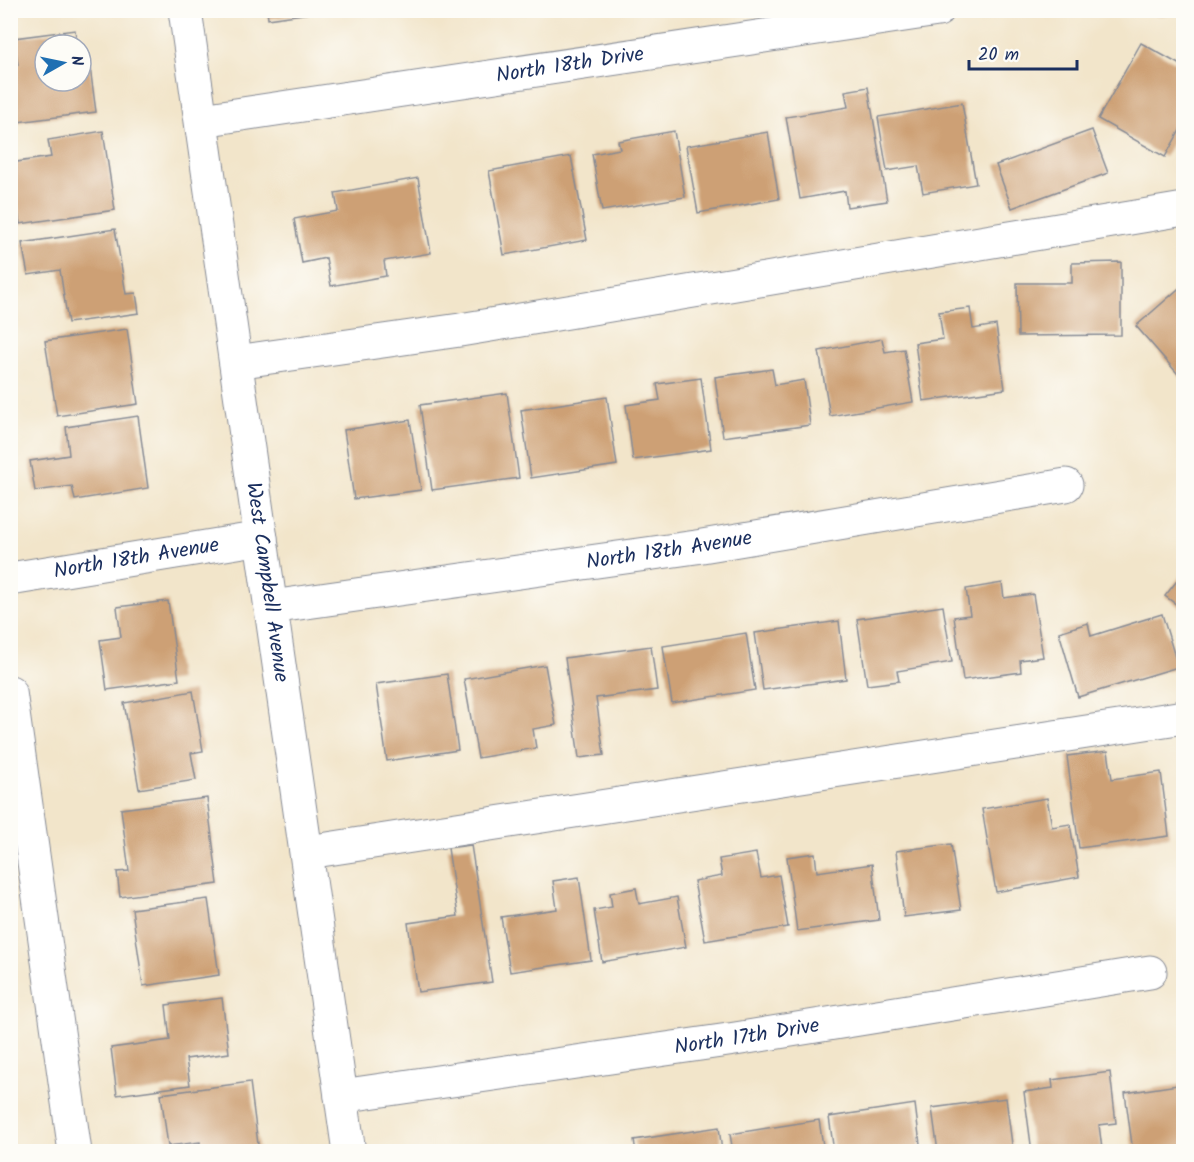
<svg xmlns="http://www.w3.org/2000/svg" width="1194" height="1162" viewBox="0 0 1194 1162" font-family="Kalam,sans-serif">
  <style>
    .building { fill: #cda075 }
    .lines { fill: none; stroke-linecap: round; stroke-linejoin: round }
    .minor-casing { stroke: #868a94; stroke-width: 35 }
    .minor { stroke: #fff; stroke-width: 33 }
    .labels { text-anchor: middle; dominant-baseline: central; stroke-width: 4.5; stroke-linejoin: round; paint-order: stroke }
    .street-label { font-size: 21px; fill: #1b2f5e; stroke: #fdfcf7 }
  </style>
  <rect width="100%" height="100%" fill="#fdfcf7"/>
  <filter id="ink" filterUnits="userSpaceOnUse"><feTurbulence type="fractalNoise" baseFrequency=".0167" numOctaves="2"/><feDisplacementMap in="SourceGraphic" scale="12" xChannelSelector="R" yChannelSelector="G"/><feConvolveMatrix kernelMatrix="1 2 1 2 8 2 1 2 1" color-interpolation-filters="sRGB"/></filter>
  <filter id="wash" filterUnits="userSpaceOnUse"><feTurbulence type="fractalNoise" baseFrequency=".008" numOctaves="4" result="noise"/><feDisplacementMap in="SourceGraphic" scale="24" xChannelSelector="R" yChannelSelector="G"/><feGaussianBlur stdDeviation="1.35" result="paint"/><feColorMatrix in="noise" values="0 0 0 0 0 0 0 0 0 0 0 0 0 0 0 0 0 1.4 0 .05"/><feComposite in="paint" operator="in"/></filter>
  <g filter="url(#wash)">
    <rect width="100%" height="100%" fill="#f2e5ca"/>
    <g id="blocks">
      <g class="building">
        <path d="M267,10H317V12L268,19Z"/>
        <path d="M1155,10H1184V13L1156,16Z"/>
        <path d="M75,30L77,45H45V81H81V53L88,52L96,112L10,123V66L18,65L14,38Z"/>
        <path d="M1141,43L1184,67V123L1165,157L1098,119Z"/>
        <path d="M868,87L887,201L847,207L845,191L800,199L786,117L848,107L845,91Z"/>
        <path d="M962,103L976,184L923,193L918,166L887,171L878,117Z"/>
        <path d="M1092,130L1108,173L1012,208L996,165Z"/>
        <path d="M103,131L115,210L20,224L15,192H10V163L51,157L48,140Z"/>
        <path d="M674,131L685,197L602,211L592,154L620,149L618,141Z"/>
        <path d="M768,132L779,199L698,213L686,146Z"/>
        <path d="M571,156L587,240L504,255L489,171Z"/>
        <path d="M418,178L431,253L384,261L386,276L331,286L326,258L302,263L294,219L338,211L335,193Z"/>
        <path d="M115,229L126,294L136,293L139,313L68,323L60,270L28,275L22,243Z"/>
        <path d="M1121,262V335L1018,336L1017,283H1072V263Z"/>
        <path d="M1184,284V381L1136,326Z"/>
        <path d="M970,308L973,329L996,325L1005,389L923,401L915,343L943,339L939,312Z"/>
        <path d="M127,329L138,404L57,416L45,341Z"/>
        <path d="M882,339L885,352L904,349L913,402L830,416L819,351Z"/>
        <path d="M772,369L775,385L804,380L810,425L723,437L715,377Z"/>
        <path d="M701,378L711,449L633,460L626,405L660,400L657,384Z"/>
        <path d="M507,393L519,478L432,490L420,405Z"/>
        <path d="M607,397L617,465L531,478L521,410Z"/>
        <path d="M138,416L148,488L75,500L72,486L35,491L30,461L69,455L66,427Z"/>
        <path d="M410,420L421,490L354,499L344,430Z"/>
        <path d="M1184,572V610L1165,596Z"/>
        <path d="M1002,583L1004,598L1033,594L1043,657L1020,660L1021,672L963,680L954,617L970,615L966,589Z"/>
        <path d="M168,601L179,680L107,690L100,640L121,637L117,607Z"/>
        <path d="M943,606L952,662L897,671L899,681L867,685L857,619Z"/>
        <path d="M1162,614L1178,667L1078,697L1059,632L1088,623L1091,636Z"/>
        <path d="M839,621L846,679L763,690L755,633Z"/>
        <path d="M746,633L755,690L672,703L663,646Z"/>
        <path d="M651,646L657,690L596,698L604,755L579,758L565,658Z"/>
        <path d="M545,665L556,725L533,729L536,748L478,758L464,679Z"/>
        <path d="M447,674L458,750L387,761L376,684Z"/>
        <path d="M193,691L203,751L191,753L196,780L139,789L124,703Z"/>
        <path d="M1108,751L1112,779L1161,772L1169,836L1079,848L1067,756Z"/>
        <path d="M207,798L218,884L120,897L117,872L129,871L121,809Z"/>
        <path d="M1047,798L1052,827L1070,824L1079,877L996,892L982,809Z"/>
        <path d="M951,844L961,910L904,917L896,851Z"/>
        <path d="M471,845L492,982L418,992L408,923L458,916L448,848Z"/>
        <path d="M756,853L761,878L779,875L788,927L705,941L694,881L722,876L719,859Z"/>
        <path d="M815,853L817,872L872,864L879,920L797,931L787,857Z"/>
        <path d="M579,877L591,960L510,972L501,917L557,909L553,881Z"/>
        <path d="M636,888L639,904L677,897L686,947L602,962L594,910L612,907L610,893Z"/>
        <path d="M208,899L219,975L143,986L132,909Z"/>
        <path d="M222,998L229,1053L186,1059L190,1085L117,1095L111,1048L170,1040L166,1005Z"/>
        <path d="M1110,1072L1116,1123L1099,1125L1102,1149L1032,1152L1024,1092L1053,1088L1052,1080Z"/>
        <path d="M250,1082L259,1152H201L200,1142L168,1146L161,1094Z"/>
        <path d="M1184,1084V1150L1133,1152L1125,1093Z"/>
        <path d="M1006,1098L1013,1152H938L932,1108Z"/>
        <path d="M915,1104L921,1152H834L829,1117Z"/>
        <path d="M819,1120L824,1152H733L730,1134Z"/>
        <path d="M719,1127L722,1152H636L634,1140Z"/>
        <path d="M614,1148L615,1152H600L599,1150Z"/>
      </g>
    </g>
  </g>
  <g filter="url(#ink)">
    <use href="#blocks" fill-opacity="0" stroke="#868a94" stroke-width="1.5"/>
    <g class="lines">
      <defs>
        <g id="minor">
          <path id="s1" d="M185,10L349,1152"/>
          <path id="s2" d="M202,120L938,10"/>
          <path d="M236,362L460,330L1184,209"/>
          <path id="s3" d="M10,579L261,538"/>
          <path id="s4" d="M271,607L696,547L1066,485"/>
          <path d="M10,692L75,1152"/>
          <path d="M308,852L1184,717"/>
          <path id="s5" d="M341,1096L735,1039L1150,972"/>
        </g>
      </defs>
      <use href="#minor" class="minor-casing"/>
      <use href="#minor" class="minor"/>
    </g>
  </g>
  <g class="labels">
    <g class="street-label">
      <text stroke="none"><textPath href="#s2" startOffset="372">North 18th Drive</textPath></text>
      <text stroke="none"><textPath href="#s4" startOffset="402">North 18th Avenue</textPath></text>
      <text stroke="none"><textPath href="#s3" startOffset="128">North 18th Avenue</textPath></text>
      <text stroke="none"><textPath href="#s1" startOffset="578">West Campbell Avenue</textPath></text>
      <text stroke="none"><textPath href="#s5" startOffset="410">North 17th Drive</textPath></text>
    </g>
  </g>
  <rect width="1194" height="1162" fill="none" stroke="#fdfcf7" stroke-width="36"/>
  <g transform="translate(63 63) rotate(81)"><circle r="28" fill="#fdfcf7" stroke="#a3aaba" stroke-width="1.5"/>
  <path d="M0-4.5L10 22L0 15L-10 22Z" fill="#1f6fb2"/>
  <text y="-9" font-size="16" font-weight="bold" text-anchor="middle" fill="#1b2f5e">N</text>
  </g>
  <path d="M969 60v9h108v-9" fill="none" stroke="#1b2f5e" stroke-width="3"/>
  <text x="978" y="60" font-size="18" fill="#1b2f5e" stroke="#fdfcf7" stroke-width="4.5" paint-order="stroke">20 m</text>
</svg>
